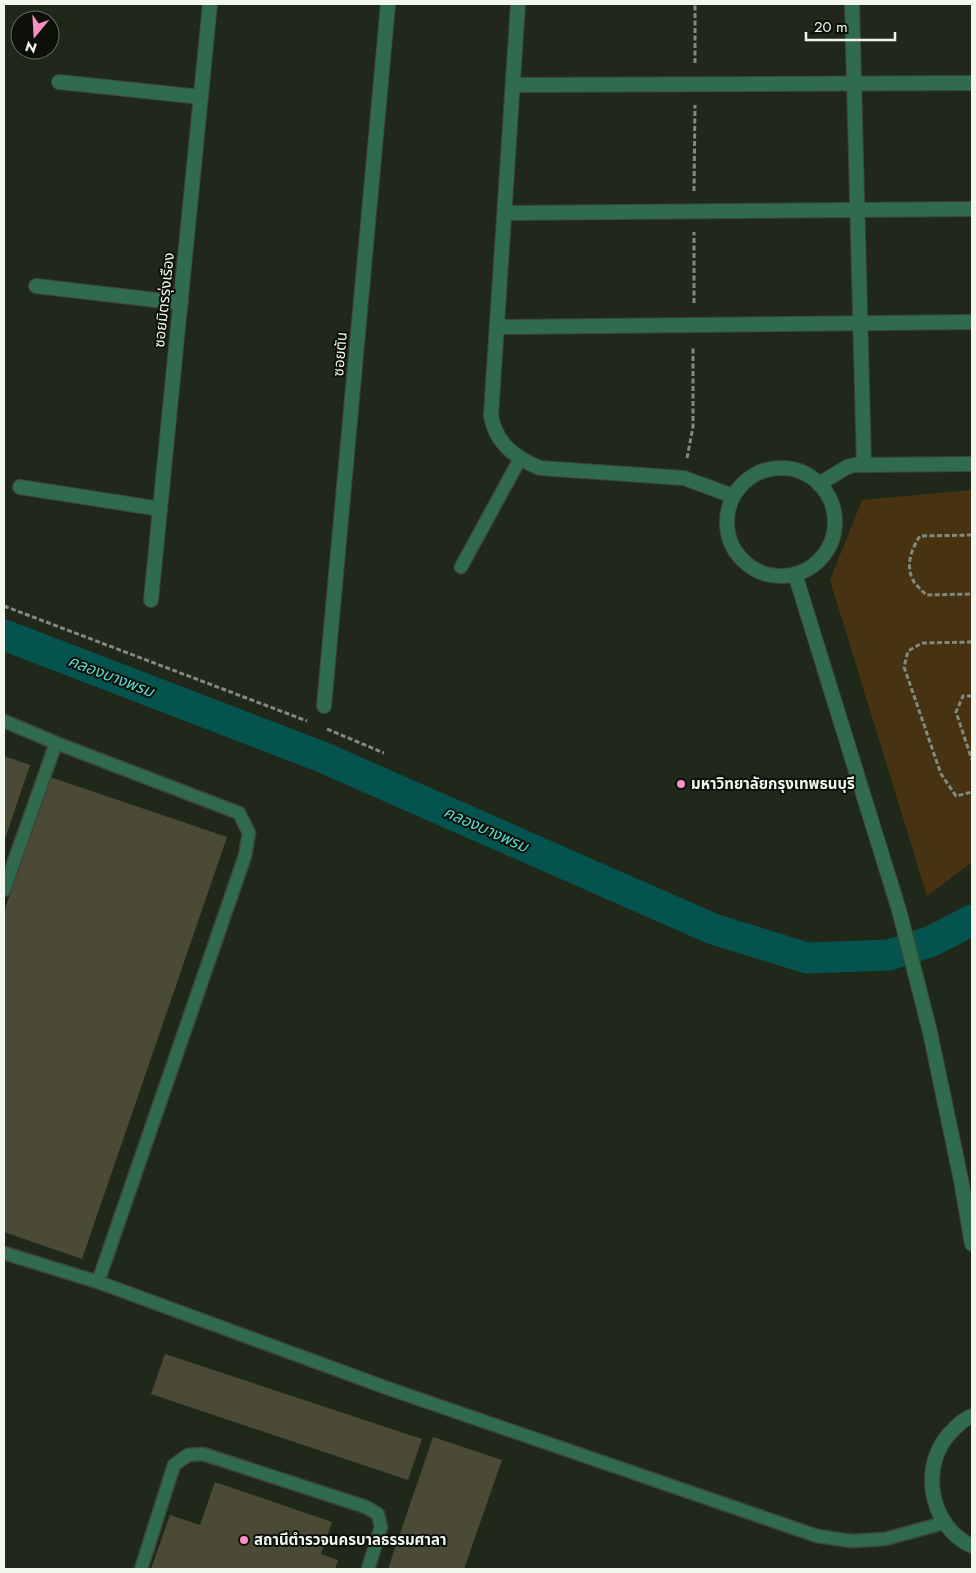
<svg xmlns="http://www.w3.org/2000/svg" width="976" height="1573" viewBox="0 0 976 1573" font-family="Jost,'Noto Sans Thai',sans-serif">
  <style>
    .green { fill: #473212 }
    .lines { fill: none; stroke-linecap: round; stroke-linejoin: round }
    .canal { stroke: #05534f; stroke-width: 31 }
    .building { fill: #4b4a36 }
    .service-casing { stroke: #3d4637; stroke-width: 15 }
    .minor-casing { stroke: #3d4637; stroke-width: 16 }
    .path { stroke: #828a7c; stroke-width: 3; stroke-dasharray: 5 2.5; stroke-linecap: butt }
    .service { stroke: #306b4e; stroke-width: 12 }
    .minor { stroke: #306b4e; stroke-width: 14 }
    .poi-dot { fill: #fc8fc3; stroke: #0c1009; stroke-width: 2 }
    .labels { text-anchor: middle; dominant-baseline: central; stroke-width: 4; stroke-linejoin: round; paint-order: stroke }
    .street-label { font-size: 15px; fill: #f1f7ec; stroke: #0c1009 }
    .poi-label { font-size: 15px; font-weight: bold; fill: #f1f7ec; stroke: #0c1009; text-anchor: start }
    .water-label { font-size: 16px; font-style: italic; fill: #59dad1; stroke: #0c1009 }
  </style>
  <rect width="100%" height="100%" fill="#202919"/>
  <path class="green" d="M972,490V862L927,896L830,580L862,500Z"/>
  <g class="lines">
    <path class="canal" d="M4,635L322,757L713,929L807,958L889,955L932,941L972,920"/>
  </g>
  <g class="building">
    <path d="M4,756L30,765L4,842Z"/>
    <path d="M50,777L227,837L82,1259L4,1232V912Z"/>
    <path d="M165,1354L422,1439L408,1480L151,1394Z"/>
    <path d="M433,1437L502,1460L464,1569H388Z"/>
    <path d="M215,1482L332,1522L321,1554L338,1560L335,1569H151L170,1515L200,1525Z"/>
  </g>
  <g class="lines">
    <defs>
      <g id="service">
        <path d="M461,567L520,459"/>
        <path d="M4,721L56,743L239,813L249,833L245,856L98,1282"/>
        <path d="M4,890L56,743"/>
        <path d="M4,1253L98,1282L387,1388L817,1536L852,1541L885,1539L944,1523"/>
        <path d="M141,1569L174,1465L188,1455L203,1454L366,1507L378,1514L381,1527L368,1569"/>
      </g>
      <g id="minor">
        <path d="M518,4L491,415C495,443 515,458 540,468L684,478L733,496"/>
        <path d="M852,4L864,465"/>
        <path d="M59,82L201,97"/>
        <path d="M513,85L972,83"/>
        <path d="M505,213L972,209"/>
        <path d="M36,286L181,303"/>
        <path d="M497,327L972,322"/>
        <circle cx="781" cy="522" r="54"/>
        <path d="M819,484L847,467L854,465L972,464"/>
        <path d="M20,487L160,509"/>
        <path d="M795,574L899,910L930,1032L961,1180L972,1244"/>
        <path d="M151,600L210,4"/>
        <path d="M324,706L388,4"/>
        <path d="M972,1416C964,1419 960,1423 954,1429C918,1462 928,1526 972,1546"/>
      </g>
    </defs>
    <use href="#service" class="service-casing"/>
    <use href="#minor" class="minor-casing"/>
    <g class="path">
      <path d="M695,63V4"/>
      <path d="M694,191L695,105"/>
      <path d="M694,303V232"/>
      <path d="M687,458L693,427V347"/>
      <path d="M972,535L920,536C912,548 905,565 913,580C915,585 922,590 926,595L972,594"/>
      <path d="M4,606L307,721"/>
      <path d="M972,642L922,643L908,651L904,667L941,774L956,796L972,792"/>
      <path d="M972,696H963L956,712L972,760"/>
      <path d="M327,729L384,753"/>
    </g>
    <use href="#service" class="service"/>
    <use href="#minor" class="minor"/>
  </g>
  <g class="poi-dot">
    <circle cx="681" cy="784" r="5"/>
    <circle cx="244" cy="1540" r="5"/>
  </g>
  <g class="labels">
    <g class="street-label">
      <text transform="translate(164 300) rotate(-84)">ซอยมิตรรุ่งเรือง</text>
      <text transform="translate(340 354) rotate(-85)">ซอยตัน</text>
    </g>
    <g class="poi-label">
      <text x="691" y="784">มหาวิทยาลัยกรุงเทพธนบุรี</text>
      <text x="254" y="1540">สถานีตำรวจนครบาลธรรมศาลา</text>
    </g>
    <g class="water-label">
      <text transform="translate(111 676) rotate(21)">คลองบางพรม</text>
      <text transform="translate(486 829) rotate(24)">คลองบางพรม</text>
    </g>
  </g>
  <rect width="976" height="1573" fill="none" stroke="#f1f7ec" stroke-width="10"/>
  <g transform="translate(35 35) rotate(198)"><circle r="24" fill="#0c1009" stroke="#686c64"/>
  <path d="M0-4L9 19L0 12L-9 19Z" fill="#fc8fc3"/>
  <text y="-8" font-size="14" font-weight="bold" text-anchor="middle" fill="#f1f7ec">N</text>
  </g>
  <path d="M806 32v8h89v-8" fill="none" stroke="#f1f7ec" stroke-width="2.5"/>
  <text x="814" y="32" font-size="15" fill="#f1f7ec" stroke="#0c1009" stroke-width="4" paint-order="stroke">20 m</text>
</svg>
